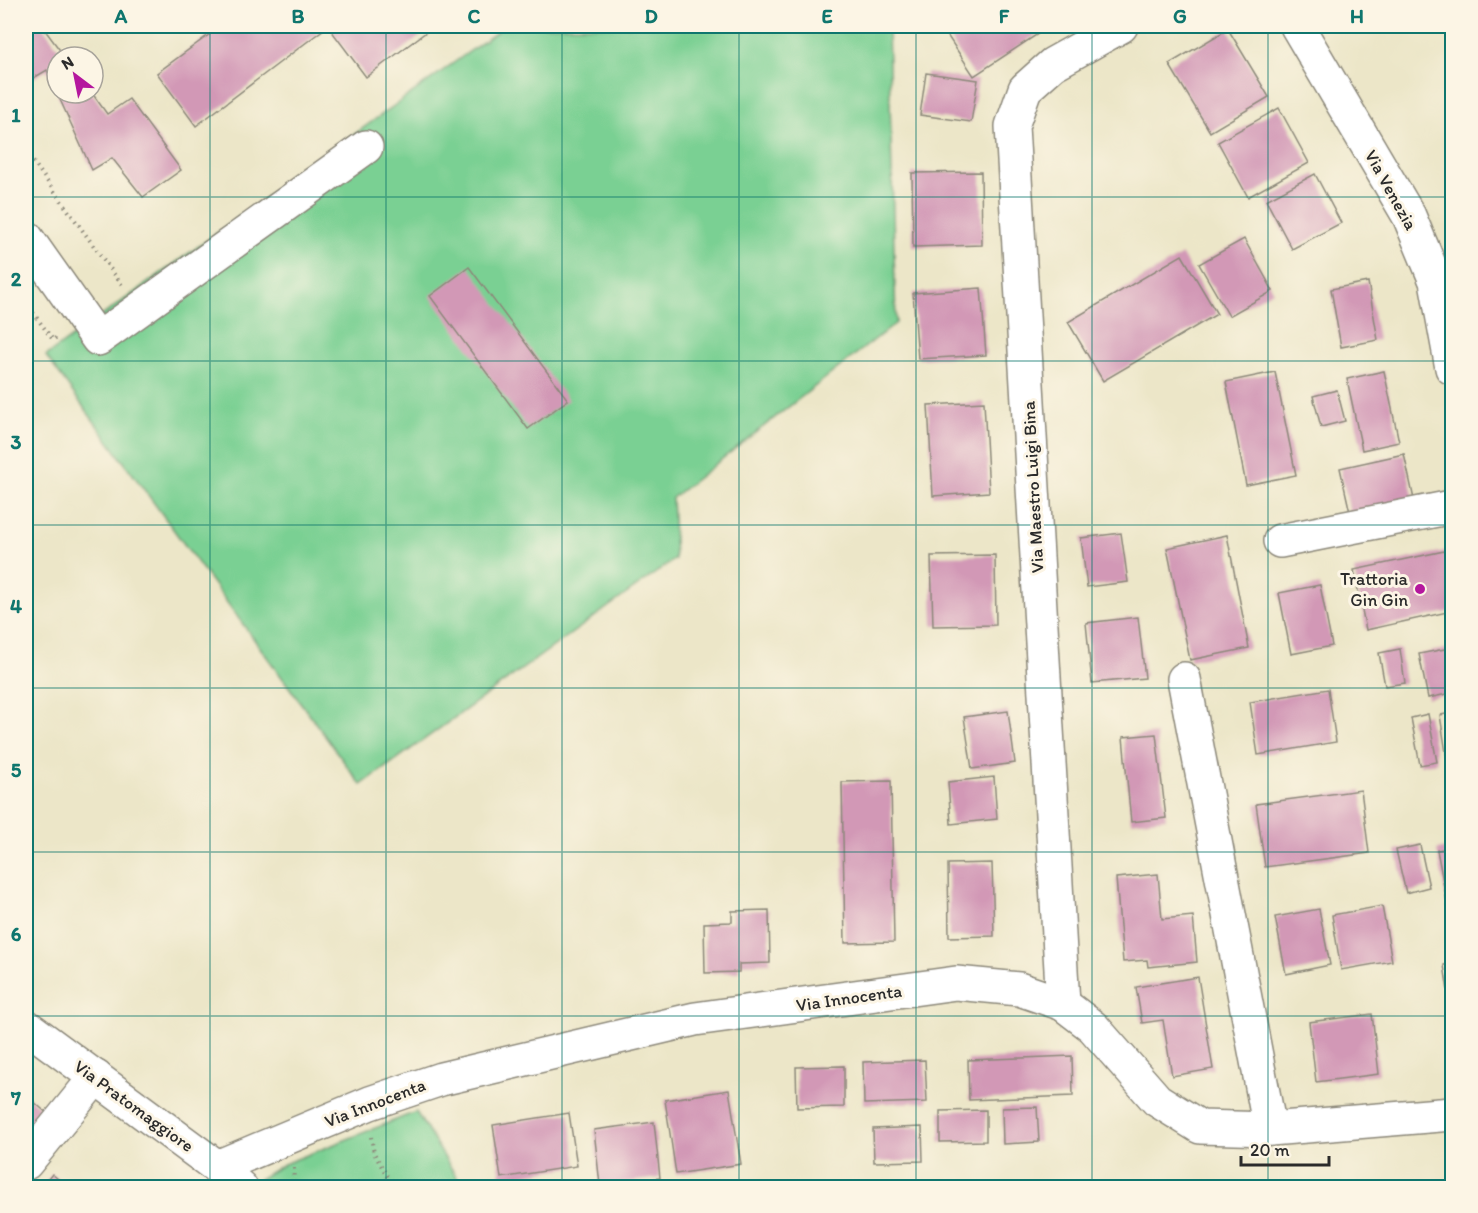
<svg xmlns="http://www.w3.org/2000/svg" width="1478" height="1213" viewBox="0 0 1478 1213" font-family="Itim,sans-serif">
  <style>
    .green { fill: #7ad093; stroke: #527e5f; stroke-width: 1.5 }
    .building { fill: #d298b6 }
    .lines { fill: none; stroke-linecap: round; stroke-linejoin: round }
    .minor-casing { stroke: #8c887a; stroke-width: 36 }
    .path { stroke: #8c887a; stroke-width: 4; stroke-dasharray: 1.5 4.5; stroke-linecap: butt }
    .minor { stroke: #fff; stroke-width: 33 }
    .grid { fill: none; stroke: #0f766e; stroke-width: 1.5; stroke-opacity: 0.55 }
    .poi-dot { fill: #b5179e; stroke: #fcf5e5; stroke-width: 2 }
    .labels { text-anchor: middle; dominant-baseline: central; stroke-width: 6; stroke-linejoin: round; paint-order: stroke }
    .street-label { font-size: 18px; fill: #2b2b2b; stroke: #fcf5e5 }
    .poi-label { font-size: 18px; fill: #2b2b2b; stroke: #fcf5e5; text-anchor: end }
    .neatline { fill: none; stroke: #0f766e; stroke-width: 2 }
    .grid-label { font-size: 20px; text-anchor: middle; font-weight: bold; fill: #0f766e }
  </style>
  <rect width="100%" height="100%" fill="#fcf5e5"/>
  <filter id="ink" filterUnits="userSpaceOnUse"><feTurbulence type="fractalNoise" baseFrequency=".0167" numOctaves="2"/><feDisplacementMap in="SourceGraphic" scale="12" xChannelSelector="R" yChannelSelector="G"/><feConvolveMatrix kernelMatrix="1 2 1 2 8 2 1 2 1" color-interpolation-filters="sRGB"/></filter>
  <filter id="wash" filterUnits="userSpaceOnUse"><feTurbulence type="fractalNoise" baseFrequency=".008" numOctaves="4" result="noise"/><feDisplacementMap in="SourceGraphic" scale="24" xChannelSelector="R" yChannelSelector="G"/><feGaussianBlur stdDeviation="1.35" result="paint"/><feColorMatrix in="noise" values="0 0 0 0 0 0 0 0 0 0 0 0 0 0 0 0 0 1.4 0 .05"/><feComposite in="paint" operator="in"/></filter>
  <g filter="url(#wash)">
    <rect width="100%" height="100%" fill="#ece6c8"/>
    <g class="green">
      <path d="M505,26H888L896,323L672,498L675,559L361,785L46,356Z"/>
      <path d="M416,1112L463,1187L269,1188L259,1179L284,1164Z"/>
    </g>
    <g id="blocks">
      <g class="building">
        <path d="M26,26H42L65,57H57V92L47,70L32,79L26,70Z"/>
        <path d="M221,26H434L366,77L328,26L196,126L157,73Z"/>
        <path d="M948,26H1050L974,76L943,29Z"/>
        <path d="M1228,29L1269,97L1210,132L1169,64Z"/>
        <path d="M926,73L978,80L971,122L920,115Z"/>
        <path d="M57,93H92L107,114L129,99L181,170L143,197L112,158L92,170Z"/>
        <path d="M1279,108L1309,163L1248,197L1218,142Z"/>
        <path d="M981,172L982,245L913,247L912,173Z"/>
        <path d="M1315,174L1341,223L1292,249L1266,200Z"/>
        <path d="M1244,239L1273,291L1229,316L1199,264Z"/>
        <path d="M1182,255L1217,314L1103,381L1068,322Z"/>
        <path d="M469,267L568,400L528,429L430,296Z"/>
        <path d="M1368,282L1378,340L1341,347L1331,289Z"/>
        <path d="M981,288L986,355L918,359L913,293Z"/>
        <path d="M1384,371L1399,442L1362,450L1347,379Z"/>
        <path d="M1275,372L1296,475L1246,485L1226,382Z"/>
        <path d="M1337,390L1345,421L1321,427L1313,396Z"/>
        <path d="M984,402L989,492L933,496L928,405Z"/>
        <path d="M1404,454L1415,504L1351,517L1340,468Z"/>
        <path d="M1121,533L1128,582L1087,587L1081,538Z"/>
        <path d="M1227,535L1249,648L1190,660L1167,548Z"/>
        <path d="M1449,550L1452,566V611L1366,630L1354,570Z"/>
        <path d="M995,555L996,625L933,626L931,556Z"/>
        <path d="M1320,585L1332,646L1291,654L1279,593Z"/>
        <path d="M1138,617L1145,678L1092,683L1086,623Z"/>
        <path d="M1450,648L1452,663V693L1428,698L1419,654Z"/>
        <path d="M1400,649L1405,683L1385,686L1379,653Z"/>
        <path d="M1328,689L1336,742L1258,755L1250,702Z"/>
        <path d="M1008,711L1015,763L972,769L964,717Z"/>
        <path d="M1452,713V765H1448L1440,715Z"/>
        <path d="M1428,714L1437,762L1420,765L1411,718Z"/>
        <path d="M1156,734L1166,818L1131,822L1123,737Z"/>
        <path d="M994,777L997,819L951,824L948,782Z"/>
        <path d="M891,781L894,942L845,943L842,782Z"/>
        <path d="M1361,790L1369,853L1265,867L1256,804Z"/>
        <path d="M1420,845L1429,887L1406,893L1396,850Z"/>
        <path d="M1452,847V918H1450L1437,850Z"/>
        <path d="M992,863L994,936L949,937L948,864Z"/>
        <path d="M1158,874L1162,919L1193,916L1197,962L1148,967L1147,960L1123,962L1116,878Z"/>
        <path d="M1382,906L1392,961L1341,970L1332,915Z"/>
        <path d="M1319,909L1330,965L1286,974L1275,917Z"/>
        <path d="M769,910L770,963L739,964V972L705,973L704,923L732,922V911Z"/>
        <path d="M1452,963V1010H1451L1444,965Z"/>
        <path d="M1198,977L1213,1069L1172,1076L1163,1020L1142,1023L1136,987Z"/>
        <path d="M1372,1014L1379,1074L1316,1082L1309,1022Z"/>
        <path d="M1072,1056L1073,1096L969,1100L968,1060Z"/>
        <path d="M925,1060L927,1102L864,1104L863,1062Z"/>
        <path d="M844,1066V1107L797,1108L796,1067Z"/>
        <path d="M729,1090L741,1164L676,1174L665,1100Z"/>
        <path d="M26,1095L49,1115L26,1141Z"/>
        <path d="M1037,1107L1039,1142L1003,1144L1002,1108Z"/>
        <path d="M986,1110V1141L940,1142V1111Z"/>
        <path d="M569,1113L577,1166L501,1178L493,1125Z"/>
        <path d="M654,1122L660,1178L600,1185L594,1130Z"/>
        <path d="M922,1127L923,1161L874,1162L873,1129Z"/>
        <path d="M52,1174L69,1188H41Z"/>
      </g>
    </g>
  </g>
  <g filter="url(#ink)">
    <use href="#blocks" fill-opacity="0" stroke="#8c887a" stroke-width="1.5"/>
    <g class="lines">
      <defs>
        <g id="minor">
          <path d="M1297,26L1409,216L1436,281L1452,368"/>
          <path d="M26,237L98,339L366,147"/>
          <path d="M1280,541L1452,507"/>
          <path d="M1184,679L1270,1129"/>
          <path d="M1063,1004L1012,126L1025,89L1053,64L1121,26"/>
          <path d="M26,1026L217,1167L241,1188"/>
          <path d="M26,1163L96,1077"/>
          <path d="M217,1167L370,1103L441,1079L695,1019L956,983L1019,989L1063,1004L1093,1027L1157,1100L1200,1127L1270,1129L1452,1114"/>
        </g>
      </defs>
      <use href="#minor" class="minor-casing"/>
      <g class="path">
        <path d="M26,152L122,285"/>
        <path d="M26,303L53,340L58,336"/>
        <path d="M371,1137L374,1153L394,1188"/>
        <path d="M294,1168L293,1186L295,1188"/>
      </g>
      <use href="#minor" class="minor"/>
    </g>
  </g>
  <path class="grid" d="M210,26V1188M386,26V1188M562,26V1188M739,26V1188M916,26V1188M1092,26V1188M1268,26V1188M26,197H1452M26,361H1452M26,525H1452M26,688H1452M26,852H1452M26,1016H1452"/>
  <circle class="poi-dot" cx="1420" cy="589" r="6"/>
  <g class="labels">
    <g class="street-label">
      <text transform="translate(1391 190) rotate(61)">Via Venezia</text>
      <text transform="translate(1033 487) rotate(-93)">Via Maestro Luigi Bina</text>
      <text transform="translate(849 998) rotate(-8)">Via Innocenta</text>
      <text transform="translate(375 1103) rotate(-21)">Via Innocenta</text>
      <text transform="translate(134 1106) rotate(36)">Via Pratomaggiore</text>
    </g>
    <g class="poi-label">
      <text x="1408" y="579">Trattoria<tspan x="1408" dy="21">Gin Gin</tspan></text>
    </g>
  </g>
  <rect width="1478" height="1213" fill="none" stroke="#fcf5e5" stroke-width="66"/>
  <g transform="translate(75 75) rotate(328)"><circle r="28" fill="#fcf5e5" stroke="#a8a49b" stroke-width="1.5"/>
  <path d="M0-4.5L10 22L0 15L-10 22Z" fill="#b5179e"/>
  <text y="-9" font-size="16" font-weight="bold" text-anchor="middle" fill="#2b2b2b">N</text>
  </g>
  <path d="M1241 1156v9h88v-9" fill="none" stroke="#2b2b2b" stroke-width="3"/>
  <text x="1250" y="1156" font-size="18" fill="#2b2b2b" stroke="#fcf5e5" stroke-width="4.5" paint-order="stroke">20 m</text>
  <rect x="33" y="33" width="1412" height="1147" class="neatline"/>
  <g class="grid-label">
    <text x="121" y="23">A</text>
    <text x="298" y="23">B</text>
    <text x="474" y="23">C</text>
    <text x="651" y="23">D</text>
    <text x="827" y="23">E</text>
    <text x="1004" y="23">F</text>
    <text x="1180" y="23">G</text>
    <text x="1357" y="23">H</text>
    <text x="16" y="122">1</text>
    <text x="16" y="286">2</text>
    <text x="16" y="449">3</text>
    <text x="16" y="613">4</text>
    <text x="16" y="777">5</text>
    <text x="16" y="941">6</text>
    <text x="16" y="1105">7</text>
  </g>
</svg>
